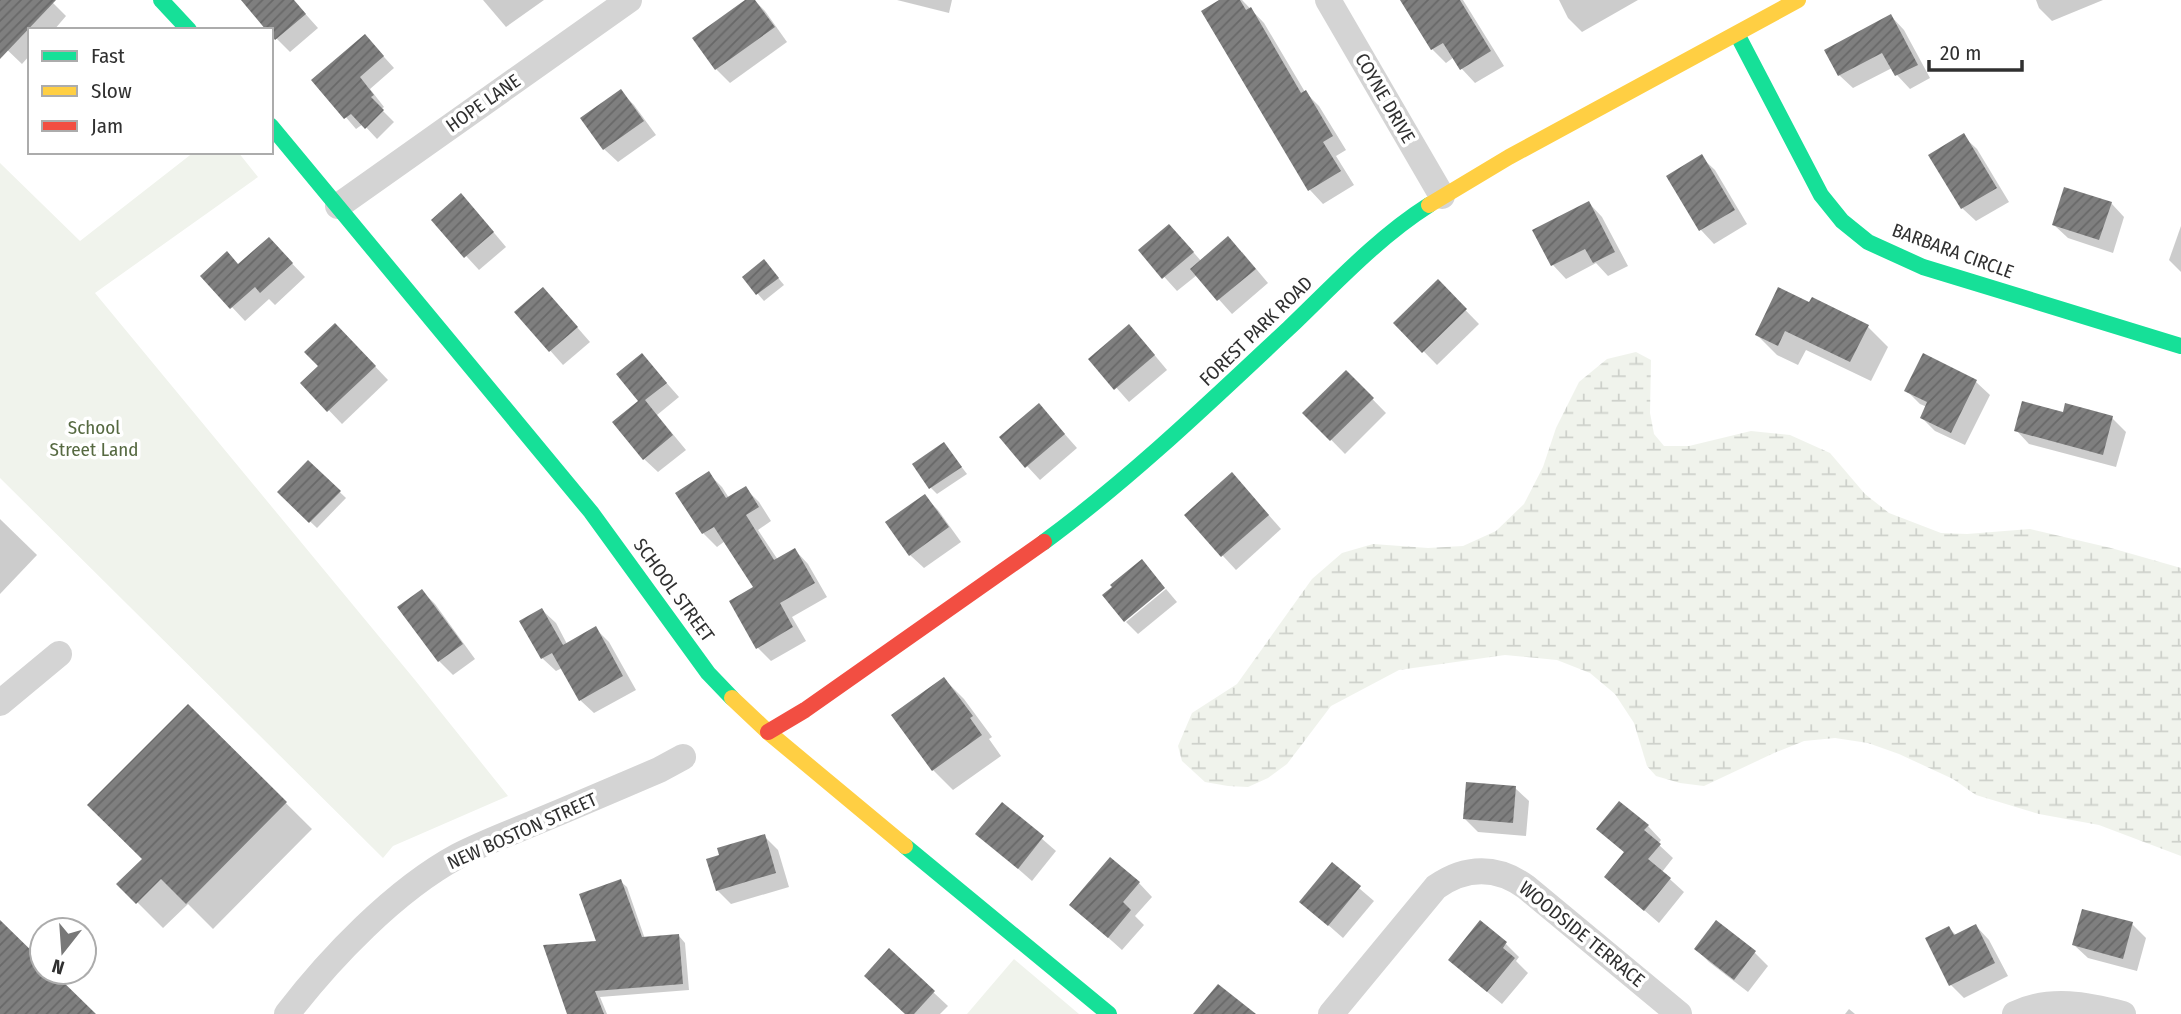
<svg xmlns="http://www.w3.org/2000/svg" width="2181" height="1014" viewBox="0 0 2181 1014" font-family="'Fira Sans Condensed',sans-serif">
  <style>
    .green { fill: #f0f3ec }
    .wetland { fill: url(#wetland-marsh) }
    .shadow { fill: #0003 }
    .building { fill: url(#building-hatch) }
    .lines { fill: none; stroke-linecap: round; stroke-linejoin: round }
    .street { stroke: #d4d4d4; stroke-width: 26 }
    .fast { stroke: #16e098; stroke-width: 16 }
    .slow { stroke: #ffcf43; stroke-width: 16 }
    .jam { stroke: #f24e42; stroke-width: 16 }
    .labels { text-anchor: middle; dominant-baseline: central; stroke-width: 7; stroke-linejoin: round; paint-order: stroke }
    .street-label { font-size: 19px; fill: #303030; stroke: #fff }
    .park-label { font-size: 19px; fill: #566941; stroke: #fff }
  </style>
  <defs>
    <pattern id="wetland-marsh" width="20" height="14" patternUnits="userSpaceOnUse" patternTransform="scale(1.75)"><rect width="20" height="14" fill="#f0f3ec"/><path d="M1 5h8M5 5V1M11 12h8M15 12V8" fill="none" stroke="#ced1cb"/></pattern>
    <pattern id="building-hatch" width="6" height="6" patternUnits="userSpaceOnUse" patternTransform="scale(1.75)"><rect width="6" height="6" fill="#7f7f7f"/><path d="M-1 1l2-2M0 6l6-6M5 7l2-2" fill="none" stroke="#686868"/></pattern>
  </defs>
  <rect width="100%" height="100%" fill="#fff"/>
  <g class="green">
    <path d="M194,152H238L258,177L95,293L415,680L508,796L393,846L383,858L0,478V163L80,241Z"/>
    <path d="M1014,959L1079,1014H967Z"/>
  </g>
  <path class="wetland" d="M1636,352L1651,360L1650,413L1654,434L1664,446H1689L1751,431L1790,435L1830,453L1865,494L1889,513L1941,533L1967,534L2030,529L2111,548L2181,568V856L2099,825L2039,814L1976,795L1953,779L1899,754L1868,743L1835,738L1804,741L1774,753L1704,786L1680,783L1656,776L1647,766L1634,723L1615,694L1590,673L1557,660L1505,655L1399,670L1331,706L1287,764L1268,778L1248,787L1228,786L1205,782L1182,761L1178,746L1192,713L1237,684L1312,579L1342,553L1373,544L1428,548L1463,546L1496,531L1524,504L1543,467L1556,428L1579,382L1607,359Z"/>
  <g class="shadow">
    <path d="M9,0H50L66,16L54,30H30V55L22,64L0,43V9Z"/>
    <path d="M248,0H293L318,28L290,52L271,33V30Z"/>
    <path d="M483,0H544L506,27Z"/>
    <path d="M748,0H754L765,11L787,42L730,83L716,69Z"/>
    <path d="M897,0H952L949,13Z"/>
    <path d="M1223,0H1242L1264,23L1305,92L1319,106L1346,150L1336,156L1354,185L1323,204L1310,190L1203,11Z"/>
    <path d="M1406,0H1463L1504,66L1475,83L1462,69L1454,57L1446,63L1432,49Z"/>
    <path d="M1559,0H1638L1582,32L1568,18Z"/>
    <path d="M2036,0H2103L2052,21L2039,8Z"/>
    <path d="M1891,16L1904,30L1930,78L1910,89L1897,75L1892,68L1853,88L1839,75Z"/>
    <path d="M376,48L394,68L370,89L384,107L381,109L394,122L377,139L363,124L356,129L314,80Z"/>
    <path d="M621,92L634,105L656,135L618,162L604,149Z"/>
    <path d="M1963,136L1977,149L2009,202L1976,221L1962,208Z"/>
    <path d="M1701,157L1715,170L1747,224L1714,244L1701,230L1668,177Z"/>
    <path d="M1589,203L1602,217L1628,266L1608,276L1596,263L1566,279L1553,265Z"/>
    <path d="M2111,203L2124,217L2113,253L2068,238L2054,225Z"/>
    <path d="M474,209L506,247L479,270L433,220Z"/>
    <path d="M2181,226V272L2169,260Z"/>
    <path d="M1182,239L1201,261L1242,252L1268,283L1232,314L1197,275L1177,291L1140,250Z"/>
    <path d="M282,253L305,277L275,305L269,299L245,321L203,276Z"/>
    <path d="M770,268L784,285L764,301L744,278Z"/>
    <path d="M1438,282L1479,324L1437,365L1396,323Z"/>
    <path d="M556,303L590,342L563,365L516,312Z"/>
    <path d="M1810,304L1867,326L1888,347L1871,381L1806,350L1798,365L1777,355L1757,335Z"/>
    <path d="M348,338L388,380L342,424L303,383Z"/>
    <path d="M1142,340L1167,370L1129,402L1091,359Z"/>
    <path d="M642,355L679,397L657,415L686,450L658,472L644,459L640,401Z"/>
    <path d="M1924,356L1976,382L1990,395L1965,445L1935,431L1922,418L1927,407L1920,404L1906,390Z"/>
    <path d="M1346,372L1386,413L1345,454L1305,413Z"/>
    <path d="M1039,405L1077,448L1040,480L1027,466Z"/>
    <path d="M2064,414L2112,418L2126,432L2116,467L2029,444L2016,430Z"/>
    <path d="M944,444L967,474L937,494L931,488Z"/>
    <path d="M308,462L346,498L317,528L279,492Z"/>
    <path d="M709,474L722,487L729,498L745,488L759,502L771,521L758,530L778,560L795,550L808,564L827,597L792,617L806,641L771,661L758,648L756,587L725,541L717,547L703,533L678,494Z"/>
    <path d="M1245,488L1281,529L1236,570L1186,516Z"/>
    <path d="M924,496L938,510L961,542L924,568L910,555Z"/>
    <path d="M0,519L37,555L0,594Z"/>
    <path d="M1166,589L1177,602L1138,634L1126,622Z"/>
    <path d="M422,591L435,604L475,659L453,675L439,661L400,607Z"/>
    <path d="M542,610L556,623L567,644L595,628L609,642L636,690L594,713L580,700L562,668L556,671L542,658Z"/>
    <path d="M944,679L964,699L992,737L989,739L1001,756L953,790L933,770L893,716Z"/>
    <path d="M188,706L312,829L213,929L188,904L163,928L119,884L144,859Z"/>
    <path d="M1515,788L1529,801L1526,836L1478,832L1464,818Z"/>
    <path d="M1002,804L1056,851L1032,881L978,834Z"/>
    <path d="M1648,826L1661,840L1658,844L1673,858L1662,872L1684,892L1659,923L1606,877L1626,854L1598,829Z"/>
    <path d="M764,836L778,850L789,887L731,904L717,890Z"/>
    <path d="M1332,865L1374,901L1343,938L1302,902Z"/>
    <path d="M620,881L627,887L645,939L679,936L685,943L689,990L600,997L607,1014H569L598,943Z"/>
    <path d="M1139,883L1152,897L1135,916L1144,925L1122,950L1072,905Z"/>
    <path d="M2132,924L2146,938L2137,971L2088,958L2074,945Z"/>
    <path d="M1976,926L1989,940L2008,976L1964,998L1950,984L1949,928L1957,936Z"/>
    <path d="M1506,944L1519,957L1516,961L1528,973L1502,1004L1464,973Z"/>
    <path d="M1696,949L1755,953L1768,966L1748,992L1709,962Z"/>
    <path d="M889,951L948,1006L940,1014H907Z"/>
    <path d="M1849,1009L1855,1014H1845Z"/>
  </g>
  <g class="building">
    <path d="M0,0H56L0,59Z"/>
    <path d="M241,0H294L306,14L275,40L271,35V30H266Z"/>
    <path d="M745,0H755L775,27L715,70L692,38Z"/>
    <path d="M1219,0H1240L1246,10L1251,7L1301,93L1306,90L1333,136L1323,142L1341,171L1308,191L1201,11Z"/>
    <path d="M1400,0H1460L1491,51L1460,70L1443,43L1431,50Z"/>
    <path d="M1891,14L1918,65L1895,76L1882,53L1838,76L1824,50Z"/>
    <path d="M365,34L384,56L360,77L374,95L371,97L384,110L365,129L351,114L344,119L311,80Z"/>
    <path d="M621,89L644,121L603,150L580,118Z"/>
    <path d="M1964,133L1997,188L1961,209L1928,155Z"/>
    <path d="M1702,154L1735,210L1699,231L1666,176Z"/>
    <path d="M2064,187L2112,202L2099,240L2052,225Z"/>
    <path d="M461,193L494,232L464,258L431,220Z"/>
    <path d="M1589,201L1615,252L1593,263L1585,249L1551,266L1532,230Z"/>
    <path d="M1169,224L1194,252L1162,279L1138,250Z"/>
    <path d="M1228,236L1256,269L1217,301L1190,269Z"/>
    <path d="M269,237L293,263L260,293L255,287L230,309L200,276L227,251L238,264Z"/>
    <path d="M764,259L779,278L756,295L742,277Z"/>
    <path d="M1438,279L1467,309L1422,353L1393,323Z"/>
    <path d="M543,287L578,327L549,352L514,312Z"/>
    <path d="M1778,287L1809,302L1812,297L1869,325L1850,362L1785,331L1778,346L1755,335Z"/>
    <path d="M335,323L376,366L327,412L300,383L318,366L304,352Z"/>
    <path d="M1129,324L1155,355L1114,390L1088,359Z"/>
    <path d="M642,353L667,383L645,400L673,435L643,460L612,422L638,401L616,374Z"/>
    <path d="M1923,353L1977,380L1951,433L1920,418L1927,402L1904,391Z"/>
    <path d="M1346,370L1374,398L1330,441L1302,413Z"/>
    <path d="M2022,401L2063,412L2065,403L2113,416L2103,455L2014,431Z"/>
    <path d="M1039,403L1065,434L1025,468L999,437Z"/>
    <path d="M944,442L962,467L929,489L912,464Z"/>
    <path d="M308,460L341,491L309,523L277,492Z"/>
    <path d="M709,471L726,498L746,486L759,507L746,515L774,560L795,548L815,583L780,603L793,627L756,649L729,601L753,587L714,527L702,534L675,493Z"/>
    <path d="M1232,472L1269,515L1221,557L1184,515Z"/>
    <path d="M925,494L949,527L909,556L885,522Z"/>
    <path d="M1142,559L1165,588L1124,622L1102,595L1112,587L1110,585Z"/>
    <path d="M422,589L463,644L438,662L397,607Z"/>
    <path d="M542,608L563,645L596,626L623,676L579,701L552,653L541,659L519,621Z"/>
    <path d="M944,677L973,716L970,718L982,735L932,771L891,715Z"/>
    <path d="M188,704L287,802L186,904L161,879L136,904L116,884L142,859L87,805Z"/>
    <path d="M1466,782L1516,786L1513,823L1463,819Z"/>
    <path d="M1619,801L1649,825L1644,830L1661,844L1648,859L1671,878L1644,911L1604,877L1624,852L1596,829Z"/>
    <path d="M1002,802L1044,836L1018,869L975,834Z"/>
    <path d="M765,834L776,873L716,891L706,859L719,855L717,848Z"/>
    <path d="M1110,857L1140,882L1123,902L1131,910L1108,938L1069,905Z"/>
    <path d="M1332,862L1361,886L1328,926L1299,902Z"/>
    <path d="M621,879L642,937L679,934L683,984L595,991L604,1014H567L543,945L596,941L579,894Z"/>
    <path d="M2082,909L2133,922L2123,959L2072,945Z"/>
    <path d="M0,920L42,961V972H53L96,1014H0Z"/>
    <path d="M1480,920L1507,942L1503,948L1515,958L1487,992L1448,960Z"/>
    <path d="M1716,920L1756,951L1734,980L1694,949Z"/>
    <path d="M1976,924L1995,963L1949,986L1925,938L1949,926L1954,935Z"/>
    <path d="M889,948L935,991L914,1014H905L864,976Z"/>
    <path d="M1218,984L1256,1014H1193Z"/>
  </g>
  <g class="lines">
    <g class="street">
      <path d="M1328,0L1442,196"/>
      <path d="M338,206L629,0"/>
      <path d="M0,703L59,654"/>
      <path d="M287,1014C330,958 395,890 458,856C485,842 513,832 541,820C580,804 619,787 659,770L683,757"/>
      <path d="M1331,1014L1436,887C1466,866 1497,866 1526,887L1679,1014"/>
      <path d="M2015,1014C2050,997 2088,1005 2123,1014"/>
    </g>
    <g class="fast">
      <path d="M161,0L189,30"/>
      <path d="M1737,34L1821,195L1842,221L1868,242L1923,267L2181,346"/>
      <path d="M271,126L591,512L708,673L732,698"/>
      <path d="M1044,542C1131,478 1210,402 1289,328C1333,286 1377,238 1429,205"/>
      <path d="M905,846L1109,1014"/>
    </g>
    <g class="slow">
      <path d="M1429,205L1509,157L1798,0"/>
      <path d="M732,698L768,732L905,846"/>
    </g>
    <path class="jam" d="M768,732L805,710L1044,542"/>
  </g>
  <g class="labels">
    <g class="street-label">
      <text transform="translate(1385 98) rotate(60)">COYNE DRIVE</text>
      <text transform="translate(483 103) rotate(-35)">HOPE LANE</text>
      <text transform="translate(1953 251) rotate(20)">BARBARA CIRCLE</text>
      <text transform="translate(1256 331) rotate(-44)">FOREST PARK ROAD</text>
      <text transform="translate(674 590) rotate(54)">SCHOOL STREET</text>
      <text transform="translate(522 831) rotate(-24)">NEW BOSTON STREET</text>
      <text transform="translate(1582 934) rotate(39)">WOODSIDE TERRACE</text>
    </g>
    <g class="park-label">
      <text x="94" y="427">School<tspan x="94" dy="22">Street Land</tspan></text>
    </g>
  </g>
  <rect x="28" y="28" width="245" height="126" fill="#ffffff" stroke="#acacac" stroke-width="2"/>
  <rect x="42" y="51" width="35" height="10" fill="#16e098" stroke="#acacac" stroke-width="2"/>
  <text x="91" y="63" font-size="21" fill="#303030">Fast</text>
  <rect x="42" y="86" width="35" height="10" fill="#ffcf43" stroke="#acacac" stroke-width="2"/>
  <text x="91" y="98" font-size="21" fill="#303030">Slow</text>
  <rect x="42" y="121" width="35" height="10" fill="#f24e42" stroke="#acacac" stroke-width="2"/>
  <text x="91" y="133" font-size="21" fill="#303030">Jam</text>
  <g transform="translate(63 951) rotate(197)"><circle r="33" fill="#ffffff" stroke="#acacac" stroke-width="2"/>
  <path d="M0-5L12 26L0 18L-12 26Z" fill="#787878"/>
  <text y="-10" font-size="19" font-weight="bold" text-anchor="middle" fill="#303030">N</text>
  </g>
  <path d="M1929 60v10h93v-10" fill="none" stroke="#303030" stroke-width="3.5"/>
  <text x="1940" y="60" font-size="21" fill="#303030" stroke="#ffffff" stroke-width="5" paint-order="stroke">20 m</text>
</svg>
